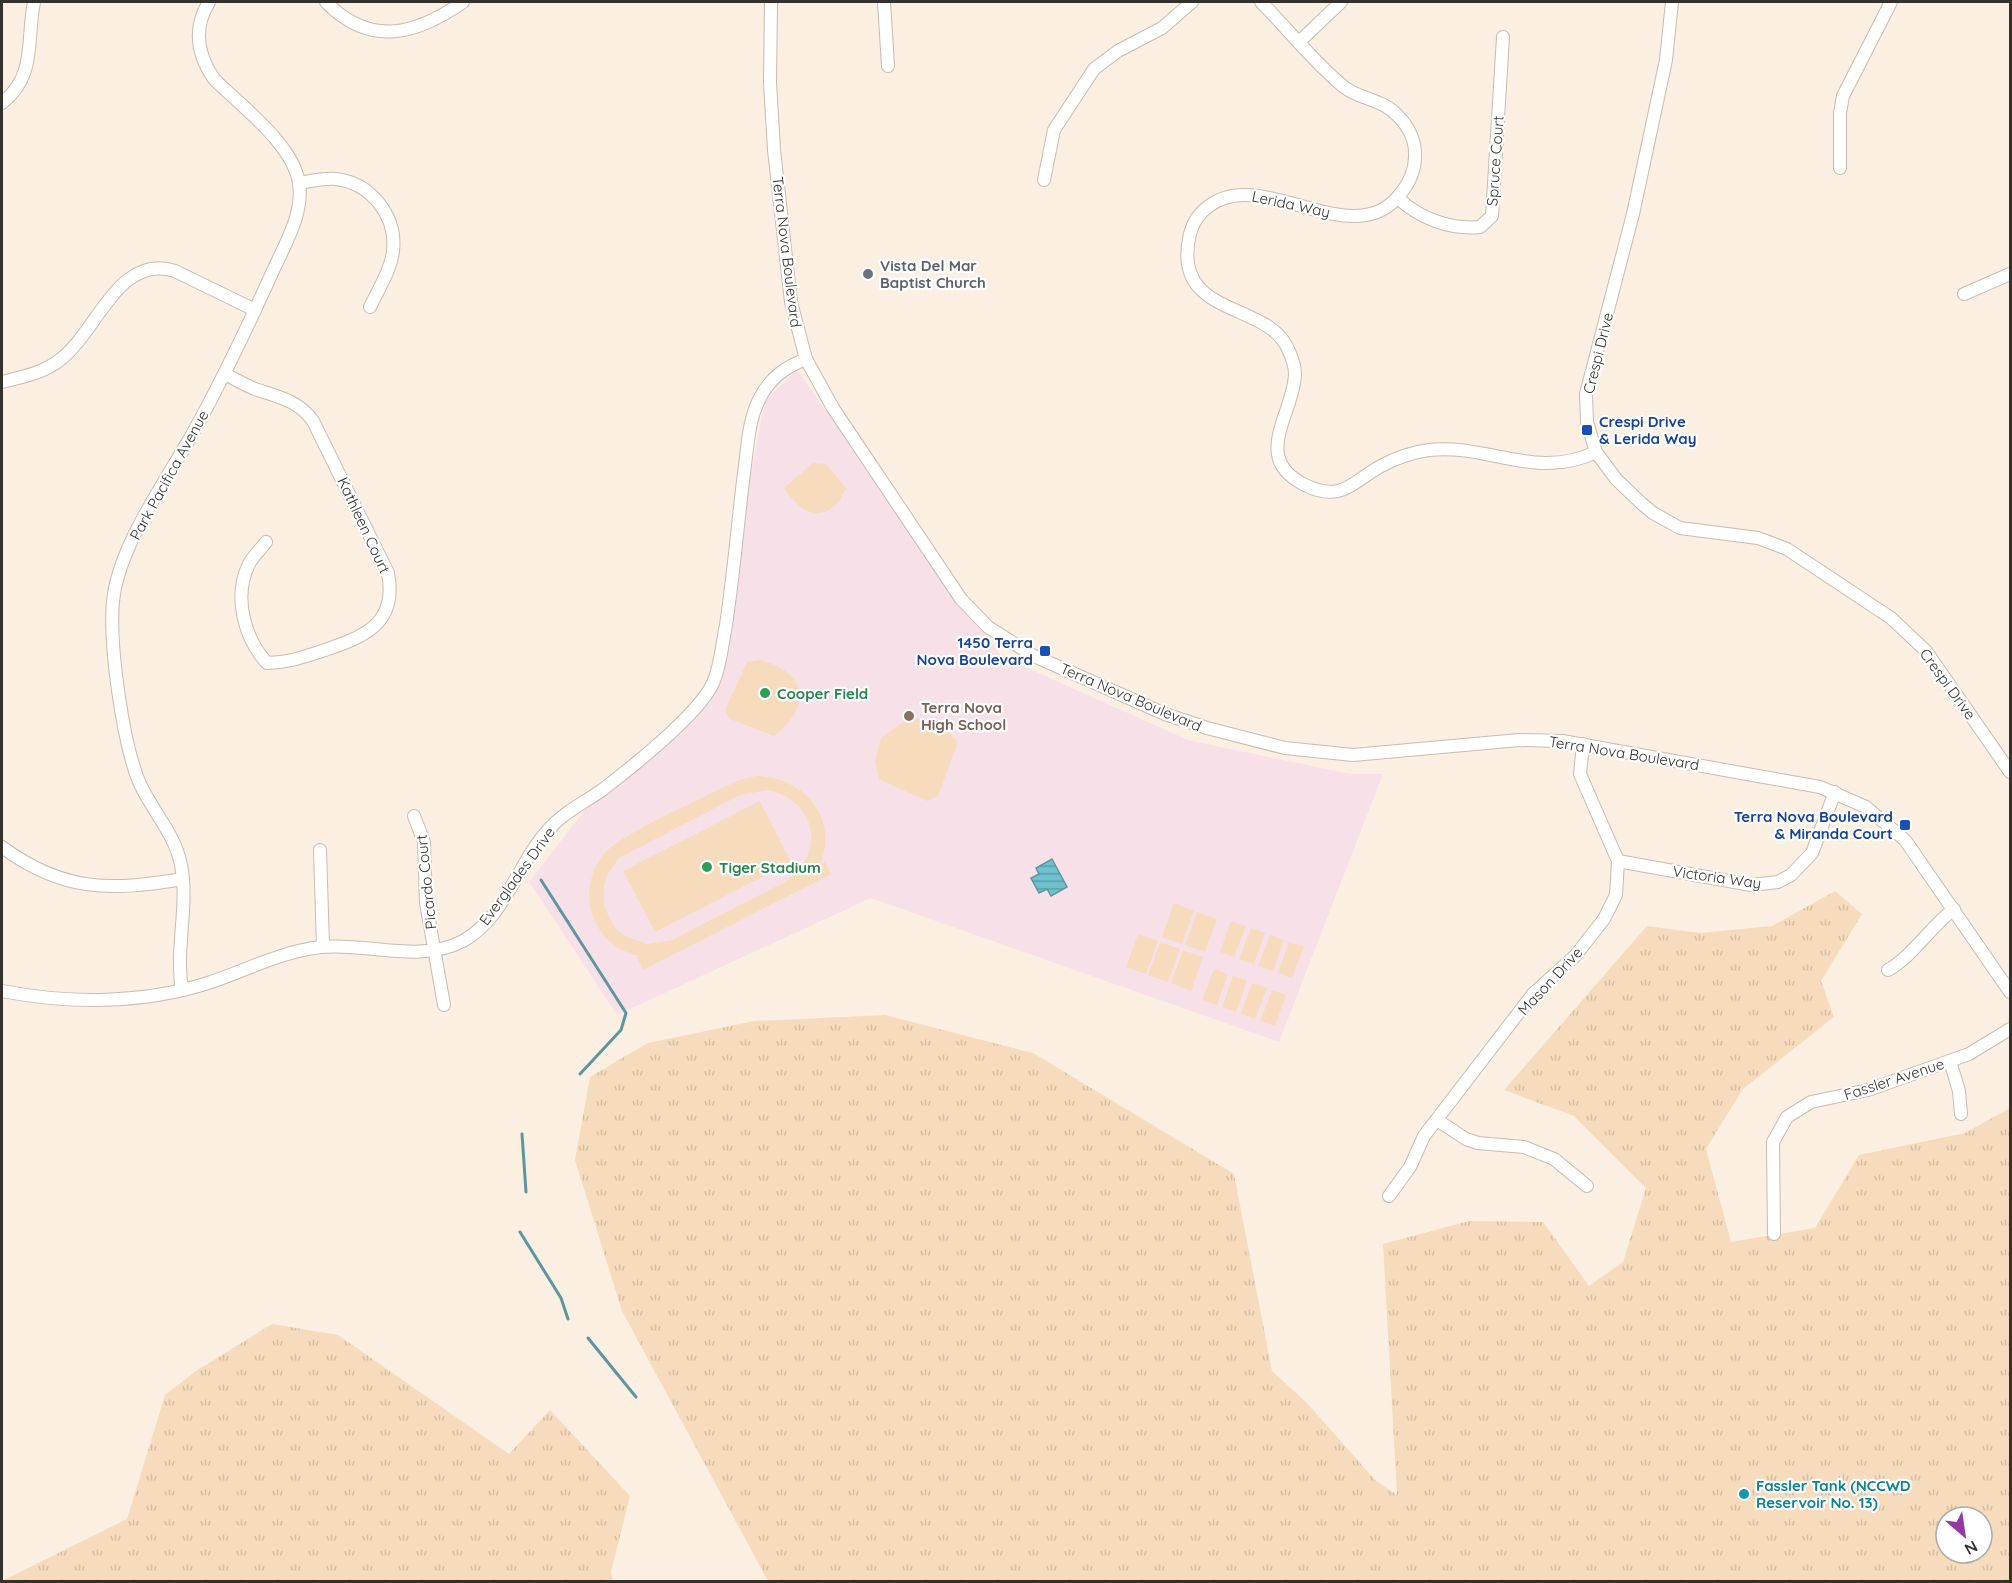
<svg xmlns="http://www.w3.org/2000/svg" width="2012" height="1583" viewBox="0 0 2012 1583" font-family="Quicksand,sans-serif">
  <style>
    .education { fill: #f8e0e9 }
    .grass { fill: url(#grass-tufts); fill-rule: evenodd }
    .pitch { fill: #f6dcbc; fill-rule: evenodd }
    .water { fill: url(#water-rules); stroke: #5d969e; stroke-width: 1.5 }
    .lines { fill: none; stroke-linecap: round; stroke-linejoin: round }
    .stream { stroke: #5d969e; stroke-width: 3 }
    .minor-casing { stroke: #c6bcaf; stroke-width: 14 }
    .minor { stroke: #fff; stroke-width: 12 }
    .worship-dot { fill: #6b7280; stroke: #fff; stroke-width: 2 }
    .transit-dot { fill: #1a4fb4; stroke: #fff; stroke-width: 2 }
    .leisure-dot { fill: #2e9e5b; stroke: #fff; stroke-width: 2 }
    .education-dot { fill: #8d6e63; stroke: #fff; stroke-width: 2 }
    .culture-dot { fill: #0f9aa8; stroke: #fff; stroke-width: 2 }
    .labels { text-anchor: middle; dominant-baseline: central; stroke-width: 4.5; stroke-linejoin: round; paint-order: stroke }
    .street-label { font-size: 15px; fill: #34302b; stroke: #fff }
    .worship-label { font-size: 15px; font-weight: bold; fill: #5b616d; stroke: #fff; text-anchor: start }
    .transit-label { font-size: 15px; font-weight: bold; fill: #164399; stroke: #fff; text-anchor: end }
    .leisure-label { font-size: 15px; font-weight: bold; fill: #27864d; stroke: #fff; text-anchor: start }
    .education-label { font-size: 15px; font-weight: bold; fill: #785e54; stroke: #fff; text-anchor: start }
    .culture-label { font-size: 15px; font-weight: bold; fill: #0d838f; stroke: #fff; text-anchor: start }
  </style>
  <defs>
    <pattern id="grass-tufts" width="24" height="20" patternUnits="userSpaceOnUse" patternTransform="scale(1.5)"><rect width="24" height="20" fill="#f6dcbc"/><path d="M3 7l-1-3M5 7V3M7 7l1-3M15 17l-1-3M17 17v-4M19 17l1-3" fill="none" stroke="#d4bda2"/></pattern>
    <pattern id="water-rules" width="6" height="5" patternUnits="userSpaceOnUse" patternTransform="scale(1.5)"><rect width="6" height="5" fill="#6ec2d0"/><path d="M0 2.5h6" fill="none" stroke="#5b9ea9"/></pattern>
  </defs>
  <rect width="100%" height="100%" fill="#fbefe2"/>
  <path class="education" d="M797,370L1001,656L1188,740L1350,774H1383L1279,1042L871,898L617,1015L529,882L584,811L710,692L765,400Z"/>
  <g class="grass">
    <path d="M1835,891L1862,914L1821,981L1834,1017L1743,1089L1706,1149L1731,1242L1815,1228L1859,1155L1965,1133L2010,1108V1581H768L622,1311L575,1160L590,1077L648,1043L754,1021L885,1015L1033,1053L1234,1174L1272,1371L1307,1403L1375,1480L1397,1495L1383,1244L1469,1221L1543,1222L1589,1286L1623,1262L1646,1188L1574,1116L1504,1090L1647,926L1700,933L1772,926ZM1946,1517H1982V1553H1946Z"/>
    <path d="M272,1324L338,1335L509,1454L550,1410L630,1496L611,1572L613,1581H2L127,1519L165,1395L196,1371Z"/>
  </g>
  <g class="pitch">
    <path d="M813,463L826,464L846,488C842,494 841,501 836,505C815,524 796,506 784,488Z"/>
    <path d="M759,660C808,671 812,707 774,736L730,719L725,710L747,662Z"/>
    <path d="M918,719L944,727L958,742L938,796L927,801L879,779L875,761L881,738L906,720Z"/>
    <path d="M756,776C802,776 840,817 820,864L825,862L831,874L643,970L637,958L639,956C617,951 600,937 593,916C585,896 590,872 603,855C619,834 710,795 739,780ZM768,790C818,802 826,853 785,882L672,940L647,944L623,935L614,927L604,906V886L607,875L619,858L740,795Z"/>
    <path d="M760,801L791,862L655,932L623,871Z"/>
    <path d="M1174,903L1194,911L1182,944L1162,937Z"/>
    <path d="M1197,912L1217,919L1205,952L1185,945Z"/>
    <path d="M1231,921L1246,926L1234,957L1220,952Z"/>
    <path d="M1251,928L1265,933L1254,964L1239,959Z"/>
    <path d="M1138,934L1158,941L1146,974L1126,967Z"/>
    <path d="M1270,935L1284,940L1273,971L1258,966Z"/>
    <path d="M1160,942L1180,949L1168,982L1148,975Z"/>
    <path d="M1289,942L1304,947L1292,978L1278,973Z"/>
    <path d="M1183,950L1203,957L1191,991L1171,983Z"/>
    <path d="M1214,969L1228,974L1217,1005L1202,1000Z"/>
    <path d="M1233,976L1247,981L1236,1012L1222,1007Z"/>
    <path d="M1252,983L1267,988L1255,1019L1241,1014Z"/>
    <path d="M1272,990L1286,995L1275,1026L1260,1021Z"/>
  </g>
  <path class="water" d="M1052,859L1067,887L1051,896L1047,889L1039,893L1031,878L1039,874L1036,868Z"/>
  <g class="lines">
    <g class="stream">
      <path d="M541,880L626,1013L621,1030L580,1074"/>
      <path d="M522,1134L526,1192"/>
      <path d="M520,1232L561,1298L568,1319"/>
      <path d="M588,1338L636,1397"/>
    </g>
    <defs>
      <g id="minor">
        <path d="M326,2C371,48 417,34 463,2"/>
        <path d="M771,2L770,82L774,150L791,302L806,359L833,408L961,599L988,627L1034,656L1165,714L1207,728L1285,748L1353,755L1519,740L1562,741L1820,787L1866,807L1905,840L2010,992"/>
        <path d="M884,2L888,66"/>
        <path d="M1261,2C1288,29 1314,63 1344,87C1361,100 1383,99 1398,116C1409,127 1416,142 1415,157C1415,171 1409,183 1401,193C1355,256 1262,165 1209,206C1199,213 1193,222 1190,234C1170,317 1265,301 1287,347C1291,355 1295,364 1295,374C1294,414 1250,458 1305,485C1341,503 1352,482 1381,466C1396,458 1413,452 1429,450C1487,443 1536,481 1596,452"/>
        <path d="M1672,2L1666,60L1633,214L1586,394L1587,422L1596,452L1616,479L1641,503L1653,513L1680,528L1758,538L1787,549L1891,618L1926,651L2010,772"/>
        <path d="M1299,42L1341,2"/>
        <path d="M2,103C37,75 26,41 34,2"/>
        <path d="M1840,168V113L1843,96L1891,2"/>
        <path d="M1044,180L1054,130L1094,69L1118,51L1162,28L1192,2"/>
        <path d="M299,183C311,181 324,178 336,179C371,183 397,216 393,251C391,270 378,290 370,307"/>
        <path d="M1398,198C1419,218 1450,230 1480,227L1492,216L1503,37"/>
        <path d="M1964,294L2010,274"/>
        <path d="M225,374C235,379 245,385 255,389C278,397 298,400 313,421L388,573C398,625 363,637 322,651C303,657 287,663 267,663C244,638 233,596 249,564C253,556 261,549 266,542"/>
        <path d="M2,382C22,377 44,373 61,359C98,330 119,253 175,271L255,310"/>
        <path d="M414,816L424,842L426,903L444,1005"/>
        <path d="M2,847C63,892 110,891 183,879"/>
        <path d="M320,850L323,946"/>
        <path d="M1618,861L1751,885L1778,882L1791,875L1812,853L1835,792"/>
        <path d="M1888,970C1914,955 1930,927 1954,909"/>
        <path d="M182,990C175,948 189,906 181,865C175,834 153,812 140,784C123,745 109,645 113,602C118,546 167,480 194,431C223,379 248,326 272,273C284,246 304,214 299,183C293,144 241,106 214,79C197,54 193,28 209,2"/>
        <path d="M2,991C69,1004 142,1004 208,983C245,971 282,951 321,947C368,942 418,964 463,941C505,918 518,862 549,829C564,812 584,803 602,790C631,768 699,714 713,683C721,665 722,644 726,625C734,572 738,519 745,465C748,442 749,417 761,396C771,377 786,367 806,359"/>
        <path d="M1950,1061L1959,1091L1961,1114"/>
        <path d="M1437,1120L1466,1139L1478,1143L1524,1147L1554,1159L1587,1186"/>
        <path d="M1389,1196L1410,1167L1424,1136L1533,994L1575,956L1604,919L1616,895L1618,861L1580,774L1583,744"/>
        <path d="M1774,1234L1773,1142L1787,1117L1811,1102L1868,1090L1969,1054L2010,1029"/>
      </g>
    </defs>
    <use href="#minor" class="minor-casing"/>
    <use href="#minor" class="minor"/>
  </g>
  <circle class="worship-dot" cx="868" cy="274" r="6"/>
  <g class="transit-dot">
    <rect x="1581" y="424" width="12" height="12" rx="3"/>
    <rect x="1039" y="645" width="12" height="12" rx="3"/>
    <rect x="1899" y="819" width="12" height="12" rx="3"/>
  </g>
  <g class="leisure-dot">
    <circle cx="765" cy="693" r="6"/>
    <circle cx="707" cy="867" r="6"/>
  </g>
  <circle class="education-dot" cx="909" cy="716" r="6"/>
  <circle class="culture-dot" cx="1744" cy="1494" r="6"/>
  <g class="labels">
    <g class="street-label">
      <text transform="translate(1495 161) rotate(-86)">Spruce Court</text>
      <text transform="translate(1291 204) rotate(12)">Lerida Way</text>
      <text transform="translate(787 252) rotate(83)">Terra Nova Boulevard</text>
      <text transform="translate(1598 353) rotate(-76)">Crespi Drive</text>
      <text transform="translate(169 475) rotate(-61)">Park Pacifica Avenue</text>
      <text transform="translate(364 525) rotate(65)">Kathleen Court</text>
      <text transform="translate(1948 684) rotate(54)">Crespi Drive</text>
      <text transform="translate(1131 697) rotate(23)">Terra Nova Boulevard</text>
      <text transform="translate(1624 753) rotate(9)">Terra Nova Boulevard</text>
      <text transform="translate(517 876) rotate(-54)">Everglades Drive</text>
      <text transform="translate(1717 877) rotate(8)">Victoria Way</text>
      <text transform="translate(426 882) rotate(-96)">Picardo Court</text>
      <text transform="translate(1550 981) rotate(-47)">Mason Drive</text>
      <text transform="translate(1894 1079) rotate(-18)">Fassler Avenue</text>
    </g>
    <g class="worship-label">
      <text x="880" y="265">Vista Del Mar<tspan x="880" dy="17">Baptist Church</tspan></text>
    </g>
    <g class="transit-label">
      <text x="1599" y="421" text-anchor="start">Crespi Drive<tspan x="1599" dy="17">&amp; Lerida Way</tspan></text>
      <text x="1033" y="642">1450 Terra<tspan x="1033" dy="17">Nova Boulevard</tspan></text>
      <text x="1893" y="816">Terra Nova Boulevard<tspan x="1893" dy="17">&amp; Miranda Court</tspan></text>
    </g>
    <g class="leisure-label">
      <text x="777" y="693">Cooper Field</text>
      <text x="719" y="867">Tiger Stadium</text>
    </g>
    <g class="education-label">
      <text x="921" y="707">Terra Nova<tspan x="921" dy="17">High School</tspan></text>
    </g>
    <g class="culture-label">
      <text x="1756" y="1485">Fassler Tank (NCCWD<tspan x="1756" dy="17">Reservoir No. 13)</tspan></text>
    </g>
  </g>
  <rect width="2012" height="1583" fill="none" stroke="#34302b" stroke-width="6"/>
  <g transform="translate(1964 1535) rotate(151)"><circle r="28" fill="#ffffff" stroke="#aeacaa" stroke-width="1.5"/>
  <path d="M0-4.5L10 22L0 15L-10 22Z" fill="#9638a1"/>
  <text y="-9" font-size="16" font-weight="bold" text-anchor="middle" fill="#34302b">N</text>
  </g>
</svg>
